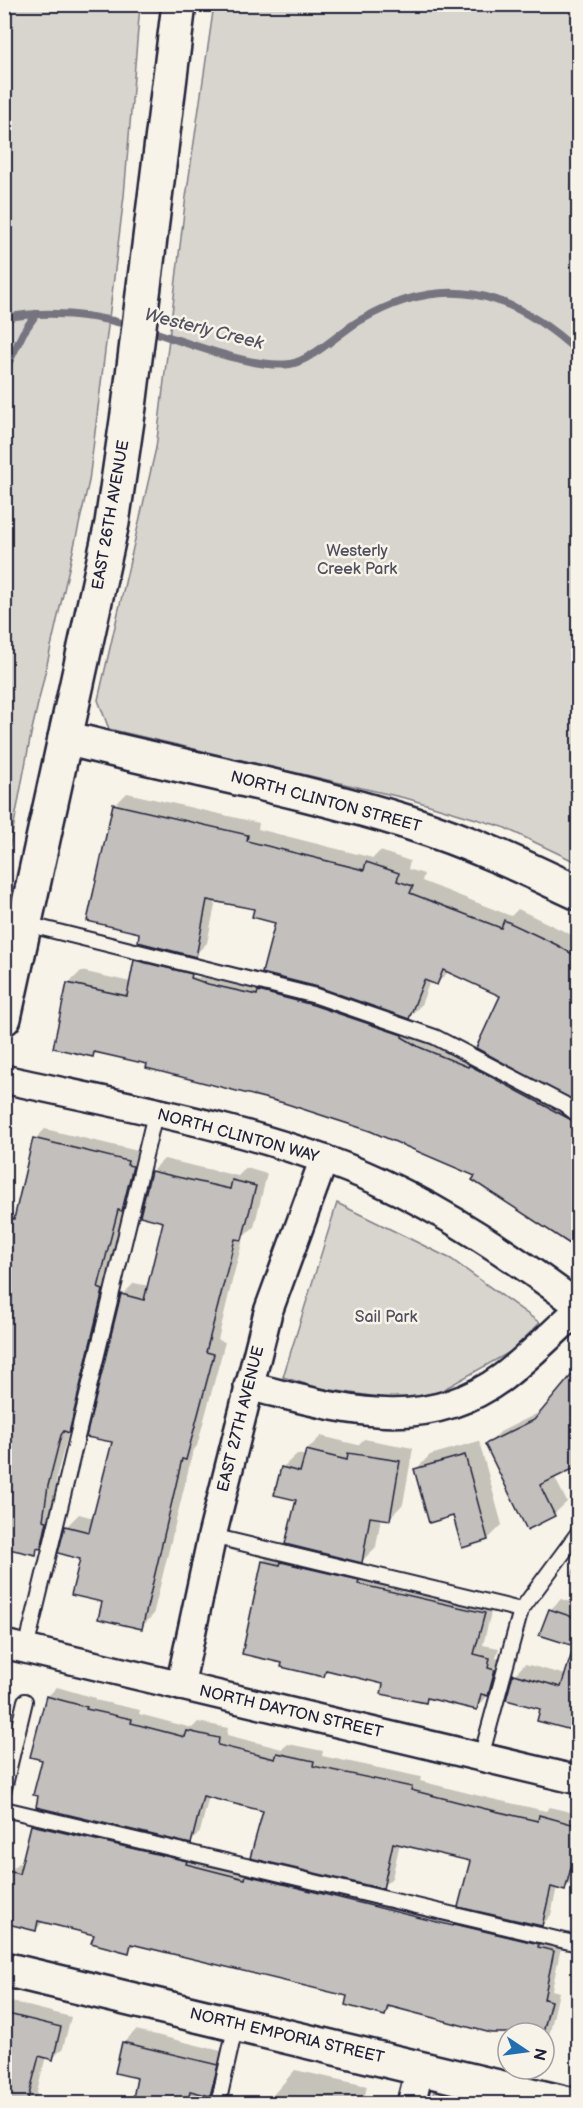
<svg xmlns="http://www.w3.org/2000/svg" width="583" height="2108" viewBox="0 0 583 2108" font-family="'Balsamiq Sans',sans-serif">
  <style>
    .green { fill: #d8d5cf; stroke: #7d7c85; stroke-width: 1.5 }
    .shadow { fill: #0003; fill-rule: evenodd }
    .lines { fill: none; stroke-linecap: round; stroke-linejoin: round }
    .stream { stroke: #76747f; stroke-width: 8 }
    .building { fill: #c2bfbd; stroke: #22223b; stroke-width: 1.5 }
    .service-casing { stroke: #22223b; stroke-width: 18 }
    .minor-casing { stroke: #22223b; stroke-width: 32 }
    .tertiary-casing { stroke: #22223b; stroke-width: 38 }
    .service { stroke: #f7f3e8; stroke-width: 14 }
    .minor { stroke: #f7f3e8; stroke-width: 27 }
    .tertiary { stroke: #f7f3e8; stroke-width: 33 }
    .labels { text-anchor: middle; dominant-baseline: central; stroke-width: 5; stroke-linejoin: round; paint-order: stroke }
    .street-label { font-size: 16px; fill: #22223b; stroke: #f7f3e8 }
    .park-label { font-size: 16px; fill: #504f60; stroke: #f7f3e8 }
    .water-label { font-size: 18px; font-style: italic; fill: #535263; stroke: #f7f3e8 }
  </style>
  <rect width="100%" height="100%" fill="#f7f3e8"/>
  <filter id="ink" filterUnits="userSpaceOnUse"><feTurbulence type="fractalNoise" baseFrequency=".0167" numOctaves="2"/><feDisplacementMap in="SourceGraphic" scale="12" xChannelSelector="R" yChannelSelector="G"/><feConvolveMatrix kernelMatrix="1 2 1 2 8 2 1 2 1" color-interpolation-filters="sRGB"/></filter>
  <g filter="url(#ink)">
    <g class="green">
      <path d="M5,4L140,5L124,196L89,481L31,734L5,872Z"/>
      <path d="M214,5H578V863L503,827L409,799L109,729L98,700L156,448L185,204Z"/>
      <path d="M337,1203L451,1259L540,1323L510,1352L439,1392L398,1400L318,1388L283,1377Z"/>
      <path d="M434,2090L492,2103H431Z"/>
    </g>
    <g class="shadow">
      <path d="M127,793L259,823L258,829L373,858L380,851L410,861L408,869L424,874L422,881L511,916L518,909L578,938V1249L477,1176L370,1130L333,1120L334,1117L148,1063L97,1052L93,1056L55,1047L69,983L81,971L131,982L135,961L148,949L480,1056L482,1054L576,1102L502,995L449,971L437,984L430,981L421,1005L409,1017L255,908L216,901L207,943L195,955L141,932L115,805ZM143,961L200,975L199,978L143,964Z"/>
      <path d="M45,1129L138,1151L137,1155L143,1156L109,1268L107,1278L113,1280L79,1421L69,1431L57,1474L51,1537L35,1553L10,1219L17,1212L35,1139Z"/>
      <path d="M164,1159L238,1176L246,1168L267,1174L254,1227L244,1236L233,1277L218,1340L225,1342L197,1446L193,1451L153,1615L141,1628L103,1601L66,1527L79,1514L94,1518L113,1441L122,1295L134,1283L149,1286L165,1221L152,1171Z"/>
      <path d="M544,1410L554,1476L567,1502L554,1514L528,1528L487,1445L500,1432Z"/>
      <path d="M321,1436L358,1445L364,1439L413,1448L403,1504L389,1519L381,1517L376,1547L362,1561L298,1499L282,1468L297,1454L306,1456L307,1450Z"/>
      <path d="M479,1441L502,1525L488,1539L454,1514L416,1469L430,1455Z"/>
      <path d="M273,1552L493,1604L483,1645L499,1648L496,1658L504,1660L498,1684L477,1708L430,1697L426,1701L384,1683L330,1669L324,1675L263,1561Z"/>
      <path d="M578,1561V1579L571,1574Z"/>
      <path d="M561,1599L578,1605V1731L541,1708L514,1675L525,1664L566,1675L576,1645L550,1610Z"/>
      <path d="M57,1687L95,1698V1700L140,1710L139,1714L192,1728L198,1722L228,1728L227,1735L282,1749L288,1744L323,1751L322,1756L421,1777L420,1781L492,1799L546,1811L550,1807L578,1814V1863L574,1879L565,1889L557,1887L551,1915L542,1925L472,1860L400,1843L392,1878L382,1887L265,1809L209,1796L200,1832L191,1842L44,1759L47,1697Z"/>
      <path d="M42,1816L562,1942L552,1990L559,1992L550,2032L544,2038V2033L508,2034L393,2006L385,2014L349,1995L136,1943L128,1951L96,1934L44,1921L36,1929L9,1872L18,1863L23,1864L33,1825Z"/>
      <path d="M4,2000L71,2017L63,2048L53,2058L46,2056L34,2104H4Z"/>
      <path d="M136,2030L229,2053L214,2104H133L139,2077L116,2072L124,2042Z"/>
      <path d="M295,2070L367,2086L363,2104H265Z"/>
    </g>
    <g class="lines">
      <g class="stream">
        <path d="M4,318C47,310 90,314 132,326"/>
        <path d="M144,329C184,341 250,369 290,364C311,361 340,332 359,321C442,272 510,289 578,352"/>
        <path d="M4,372L23,333L36,314"/>
      </g>
    </g>
    <g class="building">
      <path d="M113,804L248,835L247,841L364,870L366,862L399,873L397,881L413,886L410,893L501,928L504,920L557,945L579,958V1104L476,1048L500,996L443,970L437,985L424,980L409,1019L318,987L262,973L275,923L252,917L254,909L207,900L196,957L138,942L139,933L87,921Z"/>
      <path d="M134,960L192,974L191,978L208,984L257,995L258,991L313,1005L402,1035V1037L419,1047L468,1067L469,1065L579,1124V1250L472,1180L475,1176L370,1131L284,1103L146,1068L147,1064L94,1052L93,1057L53,1048L67,983L127,996Z"/>
      <path d="M33,1138L128,1161L127,1165L133,1166L122,1211L118,1210L100,1280L98,1288L103,1290L69,1433L64,1431L61,1435L48,1486L43,1520L47,1521L41,1549L37,1548L36,1555L4,1548V1235L9,1218L14,1219Z"/>
      <path d="M151,1171L230,1189L232,1180L256,1186L242,1240L235,1239L222,1290L206,1352L214,1354L186,1460L182,1459L142,1629L98,1619L102,1602L71,1595L80,1559L58,1553L65,1526L89,1532L112,1442L86,1437L121,1294L144,1300L163,1222L140,1216Z"/>
      <path d="M579,1366V1466L540,1485L555,1516L527,1530L485,1444L534,1420Z"/>
      <path d="M306,1450L347,1460L348,1453L400,1461L390,1520L370,1517L362,1563L285,1544L296,1500L274,1495L281,1467L300,1472Z"/>
      <path d="M465,1455L488,1540L462,1548L453,1516L429,1523L414,1469Z"/>
      <path d="M262,1561L280,1565L281,1562L359,1580L358,1584L485,1613L474,1654L490,1658L488,1668L495,1670L488,1696L481,1694L477,1710L427,1698L426,1703L381,1694L383,1684L326,1670L324,1677L281,1667L282,1663L242,1654Z"/>
      <path d="M549,1609L579,1619V1732L537,1721L540,1709L506,1700L513,1674L561,1687L574,1646L539,1635Z"/>
      <path d="M46,1696L87,1707L86,1709L132,1719L131,1723L185,1737L187,1731L219,1738L218,1745L275,1759L277,1753L314,1761L313,1766L412,1787L411,1790L482,1808L538,1821L539,1815L579,1826V1836L565,1891L551,1887L542,1926L458,1907L470,1861L393,1843L383,1889L250,1858L263,1811L203,1796L191,1844L36,1807L38,1796L33,1795L42,1760L30,1757Z"/>
      <path d="M31,1825L187,1861L186,1864L245,1879L246,1875L453,1926L454,1924L539,1944L538,1947L554,1951L544,1999L551,2001L543,2033H491L388,2006L385,2016L345,2005L347,1996L131,1944L129,1953L91,1943L94,1935L38,1921L36,1931L4,1923V1885L8,1871L19,1874Z"/>
      <path d="M4,2013L61,2027L53,2060L39,2056L27,2103H4Z"/>
      <path d="M122,2042L218,2065L210,2096L190,2091L188,2103H132L137,2078L115,2073Z"/>
    </g>
    <g class="lines">
      <defs>
        <g id="service">
          <path d="M26,924L316,996L435,1037L564,1104L578,1115"/>
          <path d="M212,1536L521,1610"/>
          <path d="M26,1649L155,1114"/>
          <path d="M481,1757L521,1610L578,1533"/>
          <path d="M4,1789L25,1701"/>
          <path d="M4,1809L578,1944"/>
          <path d="M218,2104L236,2024"/>
        </g>
        <g id="minor">
          <path d="M4,1079C125,1106 265,1130 378,1181C450,1214 514,1258 578,1305"/>
          <path d="M248,1386C337,1407 420,1438 503,1377C529,1357 554,1332 578,1310"/>
          <path d="M4,1644L578,1780"/>
          <path d="M180,1686L212,1536L268,1312L324,1159"/>
          <path d="M411,2104L420,2068"/>
        </g>
        <g id="tertiary">
          <path d="M65,738C180,767 297,788 410,823C468,841 524,867 578,893"/>
          <path d="M4,1018L112,523L129,407L179,4"/>
          <path d="M4,1969L569,2104"/>
        </g>
      </defs>
      <use href="#service" class="service-casing"/>
      <use href="#minor" class="minor-casing"/>
      <use href="#tertiary" class="tertiary-casing"/>
      <use href="#service" class="service"/>
      <use href="#minor" class="minor"/>
      <use href="#tertiary" class="tertiary"/>
    </g>
  </g>
  <g class="labels">
    <g class="street-label">
      <text transform="translate(111 515) rotate(-80)">EAST 26TH AVENUE</text>
      <text transform="translate(326 802) rotate(15)">NORTH CLINTON STREET</text>
      <text transform="translate(238 1136) rotate(15)">NORTH CLINTON WAY</text>
      <text transform="translate(241 1419) rotate(-76)">EAST 27TH AVENUE</text>
      <text transform="translate(291 1712) rotate(13)">NORTH DAYTON STREET</text>
      <text transform="translate(287 2036) rotate(13)">NORTH EMPORIA STREET</text>
    </g>
    <g class="park-label">
      <text x="357" y="551">Westerly<tspan x="357" dy="18">Creek Park</tspan></text>
      <text x="386" y="1317">Sail Park</text>
    </g>
    <g class="water-label">
      <text transform="translate(204 329) rotate(14)">Westerly Creek</text>
    </g>
  </g>
  <rect width="583" height="2108" fill="none" stroke="#f7f3e8" stroke-width="24"/>
  <rect x="12" y="12" width="559" height="2084" fill="none" stroke="#22223b" stroke-width="2" filter="url(#ink)"/>
  <g transform="translate(526 2051) rotate(103)"><circle r="28" fill="#f7f3e8" stroke="#a29fa3" stroke-width="1.5"/>
  <path d="M0-4.5L10 22L0 15L-10 22Z" fill="#1f6fb2"/>
  <text y="-9" font-size="16" font-weight="bold" text-anchor="middle" fill="#22223b">N</text>
  </g>
</svg>
